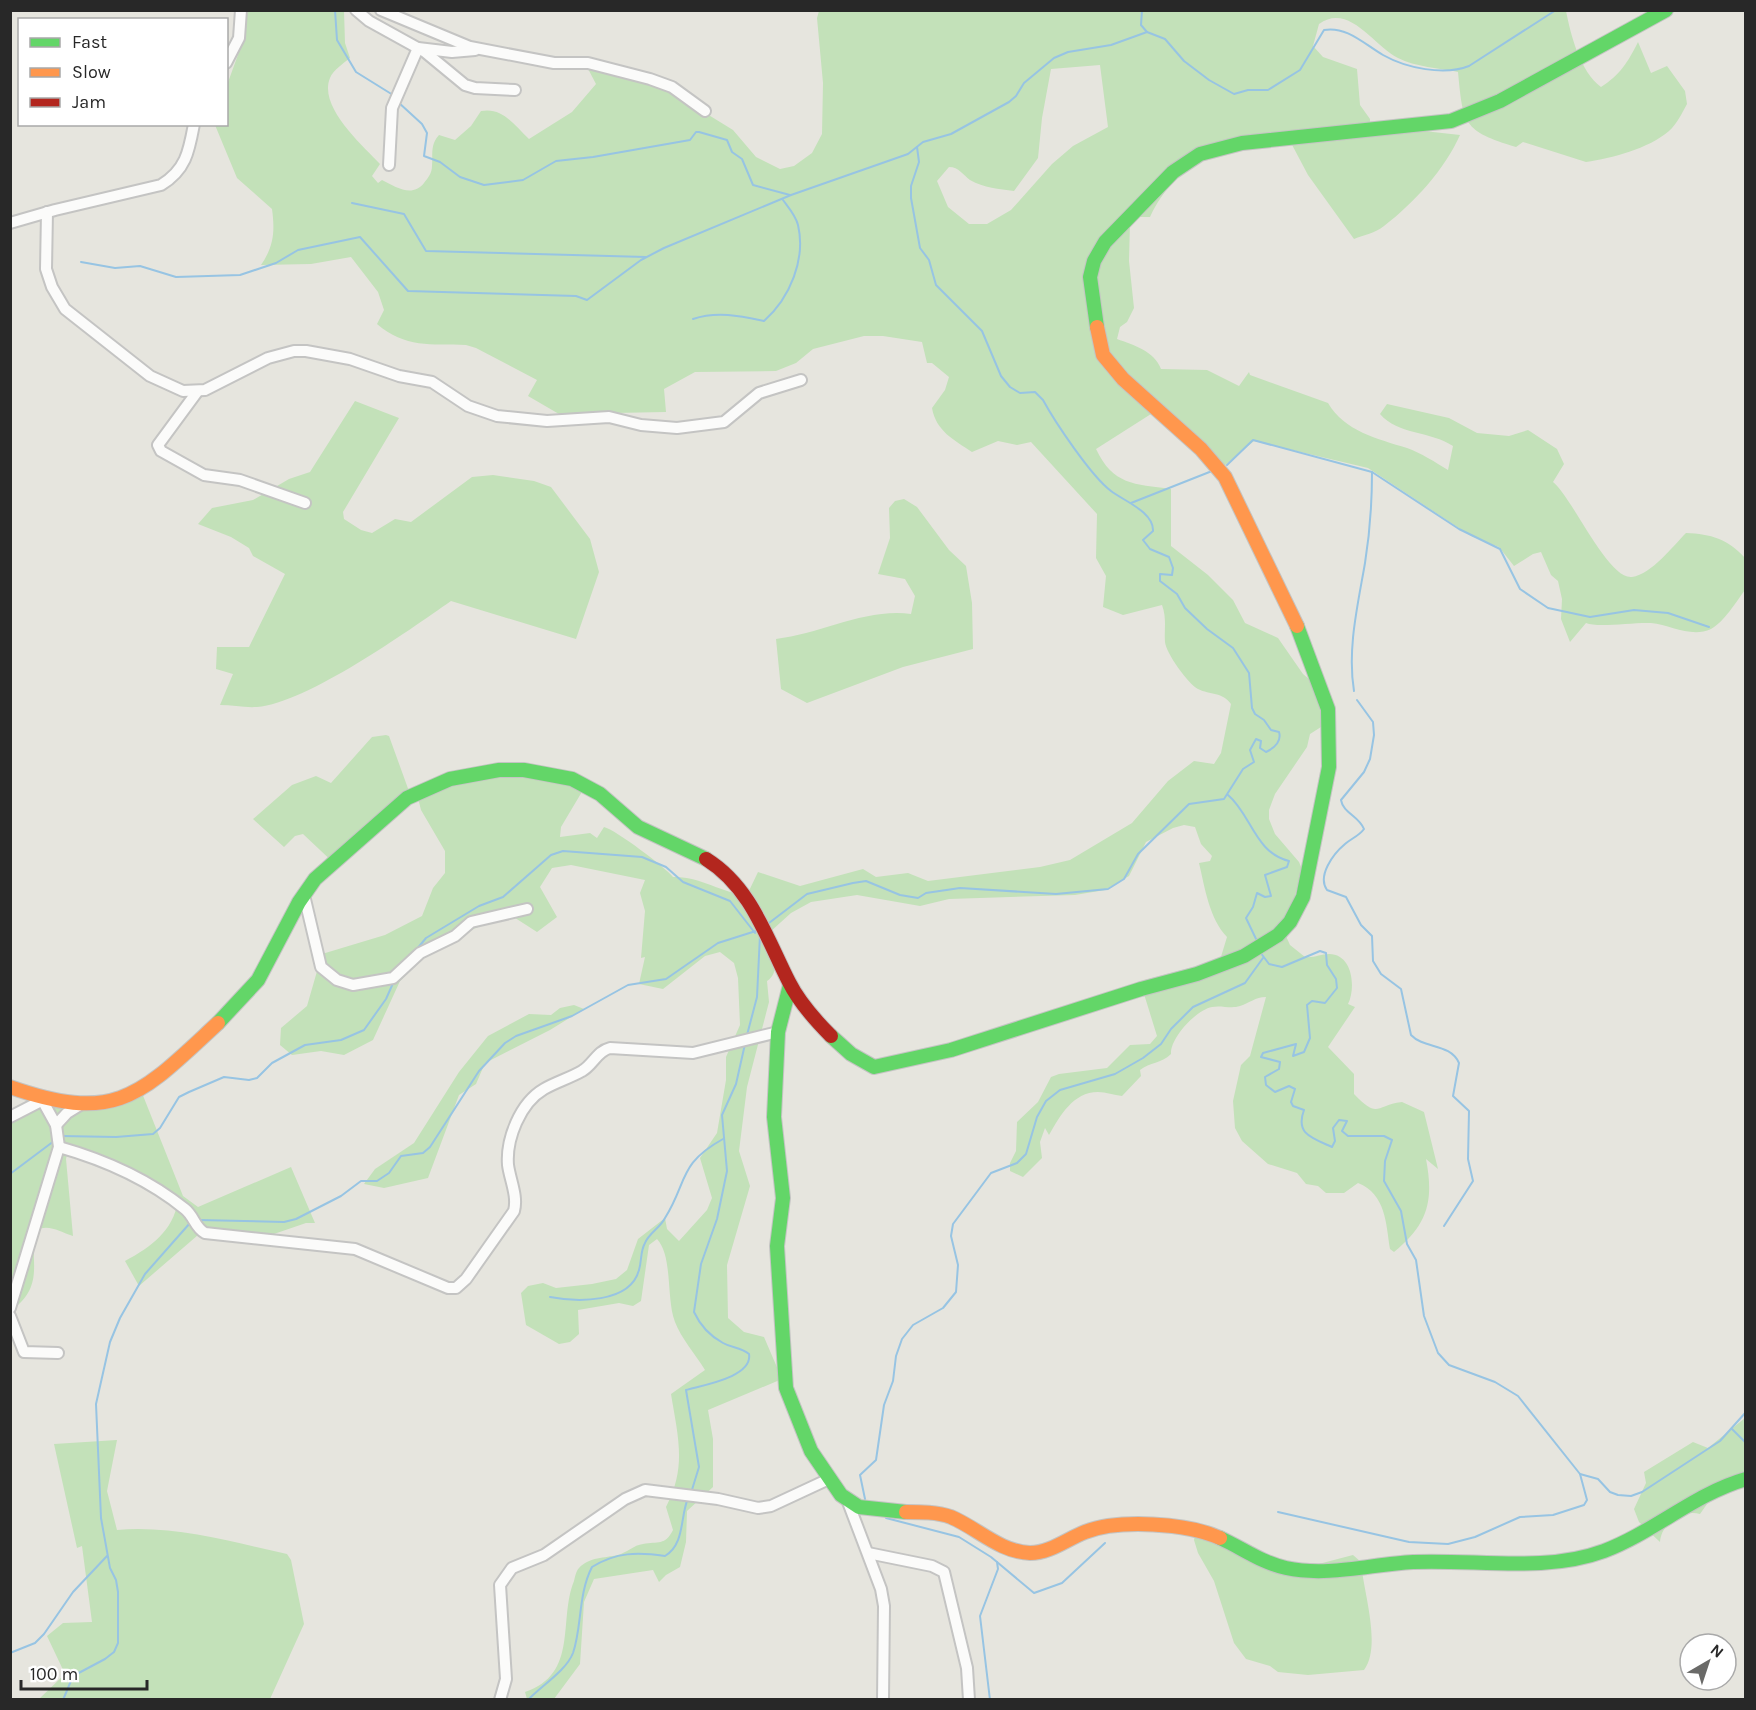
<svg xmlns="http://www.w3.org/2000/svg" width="1756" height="1710" viewBox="0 0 1756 1710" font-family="Karla,sans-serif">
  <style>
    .green { fill: #c3e1b9; fill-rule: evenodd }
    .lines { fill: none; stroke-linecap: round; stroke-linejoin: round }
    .stream { stroke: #97c4e3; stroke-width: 2 }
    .street-casing { stroke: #c4c4c3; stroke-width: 14 }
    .fast-casing { stroke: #c4c4c3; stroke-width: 16 }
    .slow-casing { stroke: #c4c4c3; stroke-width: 16 }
    .jam-casing { stroke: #c4c4c3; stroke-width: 16 }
    .street { stroke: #fbfbfa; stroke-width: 10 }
    .fast { stroke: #63d668; stroke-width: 14 }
    .slow { stroke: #ff974d; stroke-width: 14 }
    .jam { stroke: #b3261e; stroke-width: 14 }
  </style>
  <rect width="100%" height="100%" fill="#e6e5de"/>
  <g class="green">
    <path d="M248,10L344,11L345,43L350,58C344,63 333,70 330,78C318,107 363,146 380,164L372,176L378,183L382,180C396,187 412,198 424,183C428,178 432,173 432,166C433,154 430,145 439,135L455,140L471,126L481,111C503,107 514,125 529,139L572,112L596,84L585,63L659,85L688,106L707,114L733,130L756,157L780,169L794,166L812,153L822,134L823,83L817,18L819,11H1566C1571,36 1580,71 1601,87C1620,75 1628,62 1638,42L1651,73L1667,66L1685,91L1687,104C1682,113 1677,124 1669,131C1648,149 1612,158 1586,162L1523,142L1516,147C1463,131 1463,124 1458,72C1440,68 1415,67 1398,58C1374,46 1349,2 1319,24L1313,46L1323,57L1357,69L1360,105L1370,119V133L1424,131L1460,135C1445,169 1414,203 1384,226C1375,233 1364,235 1354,239L1308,175L1290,141C1226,147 1181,154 1150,217H1135L1130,222L1129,261L1134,308L1127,322L1120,327L1117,339C1134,345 1154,351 1161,369L1207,370L1239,386L1249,372L1250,375L1328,403C1344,431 1378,439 1407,448C1421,453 1435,462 1448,470L1453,446C1431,431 1398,435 1380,414L1387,404L1449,418L1477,433L1509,436L1528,430L1557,449L1564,464L1553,482C1572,497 1608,580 1632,577C1652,574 1673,546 1686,533C1711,534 1728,539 1745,558V590C1736,602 1724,622 1711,629C1691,638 1671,625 1651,623C1634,622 1598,628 1586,623L1570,642L1561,619L1562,599L1558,581L1551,575L1541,552L1533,554L1514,566L1499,547L1471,536L1368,468L1254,441L1224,466L1162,407L1096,449C1113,485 1134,484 1171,489V546L1208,575L1233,600L1245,623L1278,638L1303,674L1321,689V727L1310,734L1307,747L1275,794L1269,810V819L1275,834L1299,862L1302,869L1285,934L1290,945L1305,957C1314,958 1321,954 1329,954C1353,954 1356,988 1348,1004L1355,1007L1328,1047L1354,1074V1094C1379,1120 1375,1105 1402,1102L1424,1112L1438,1169L1426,1159C1434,1201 1428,1224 1394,1252L1390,1249C1386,1224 1386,1194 1358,1183L1344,1193H1326L1318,1186L1306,1184L1297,1173L1268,1164L1242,1141L1235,1128L1233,1101L1241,1065L1250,1056L1266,997C1255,997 1250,1003 1240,1006C1231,1009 1221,1005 1212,1007C1196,1010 1170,1038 1171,1054C1161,1064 1150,1062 1140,1070L1141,1076L1122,1096C1114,1095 1106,1092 1098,1092C1073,1092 1060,1116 1049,1135L1045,1128L1040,1142L1042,1158L1023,1177L1010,1171V1163L1016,1151L1017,1122L1038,1102L1051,1077L1059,1074L1107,1068L1130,1045L1150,1044L1157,1036L1144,994L1145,980L1220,960L1227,937C1209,918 1205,888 1199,863L1210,861L1212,856L1201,844L1195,827L1184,825L1173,828L1146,842L1129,876L1105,890L1075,895L949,899L920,906L857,895L811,902L791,913L770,932C773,947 782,972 767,981L769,1002L747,1087L739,1151L750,1186L727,1265L728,1318L744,1332L764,1337L782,1379L708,1410L713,1439V1487L687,1511L686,1542L680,1567L666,1575L659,1582L653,1570L594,1579L584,1602L580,1664L554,1699H527L525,1692C579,1674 558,1620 574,1581C575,1577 576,1571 579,1568C589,1557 605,1558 618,1555C626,1553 634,1545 643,1544C658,1541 665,1546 673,1530L666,1507C687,1467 678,1437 671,1394L705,1370C696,1355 681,1338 675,1322C666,1299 673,1256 657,1239L649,1245L641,1301L633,1306L619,1303L578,1310L579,1334L570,1342L559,1344L526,1325L521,1293L528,1286L543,1283L556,1288L592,1284L616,1279L627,1270L638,1239L665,1218L667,1229L679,1241L707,1210L712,1198L700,1158L717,1133L726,1080V1057L740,1025L738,978L734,963L720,952L705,956L663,989L639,984L645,957L641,958L645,911L640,893L645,880L571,865L552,868L540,887L557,917L537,932L509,914L438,944L400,981L373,1040L344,1055L321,1051L292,1055L280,1045L281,1028L307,1006L322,954L385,935L422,916L433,888L445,873V851L421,810L418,798L491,770L589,780L561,827L560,837L590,833L597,838L604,827C616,830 665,867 673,877C700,876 721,893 747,895L758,872L800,886L863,869L876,877L908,873L928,881L1040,867L1070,860L1132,823L1168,781L1194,761L1214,764L1221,753L1231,704C1223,692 1210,695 1198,689C1188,684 1166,653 1165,642C1164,629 1167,619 1162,605L1123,615L1103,607L1106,576L1096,558L1097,514L1031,442L1017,445L998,441L972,452C954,440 936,431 932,408L945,390L949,377L932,363H927L922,342L883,336H864L813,349L796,363L776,371L695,372L664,389L666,412L613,413L571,421L528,396L537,380L476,348L466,345C431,344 405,348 377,324L384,310L378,292L351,257L311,264L261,265C274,246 275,231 272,209L237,178L215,125L226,124L227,85L239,52ZM1100,65L1108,127L1073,146L1052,164L1011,210L987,224H969L948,207L937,181L949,167C959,167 963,175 970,180C984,188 999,189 1014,191L1038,158L1042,118L1051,69Z"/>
    <path d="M355,401L399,418L343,512L344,519L361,530L372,533L395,519L411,522L472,477L493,475L534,481L551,487L590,539L599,572L576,639L451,601C408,631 307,703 257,707C246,708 232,705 220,705L233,674L216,669L217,647H249L285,574L253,556L249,548L231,537L198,524L212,508L253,500L289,479L310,472Z"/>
    <path d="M904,499L917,507L949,550L966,566L972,603L973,649L903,667L807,703L781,689L776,639C821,634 865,608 911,614L915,596L905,579L878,574L890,538L889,508L895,501Z"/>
    <path d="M386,735L389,736L410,794L337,866L303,834L295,836L284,847L253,819L292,785L316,776L331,783L372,737Z"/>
    <path d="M574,1005L584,1009L550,1030L485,1063L476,1084L459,1095L428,1178L384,1188L364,1184L375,1169L414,1143L459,1072L488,1036L529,1014L551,1015L560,1008Z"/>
    <path d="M142,1093L183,1196L198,1207L291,1167L315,1223H306L271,1235H198L139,1286L125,1261C151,1247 173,1231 178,1201L69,1145L66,1159L73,1236C59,1232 49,1223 34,1231C31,1265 44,1286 11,1311V1116L51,1095L77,1104Z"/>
    <path d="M1745,1418V1476L1714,1494L1700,1514C1682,1509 1661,1524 1660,1542L1639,1522L1634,1509L1646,1483L1644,1472L1693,1442L1708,1448Z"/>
    <path d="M117,1440L107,1491L117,1530C174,1525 232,1542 287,1554L291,1560L304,1624L270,1699H39L65,1674L47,1636L63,1623L92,1622L82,1546L77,1548L54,1444Z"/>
    <path d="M1197,1525L1265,1561L1311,1566L1353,1555L1361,1562C1363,1591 1382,1646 1364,1670L1308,1675L1278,1672L1270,1666L1246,1659L1234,1643L1214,1581L1198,1553L1194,1540Z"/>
  </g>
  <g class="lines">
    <g class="stream">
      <path d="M335,10L337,40L356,72L393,95"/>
      <path d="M1142,10L1141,25L1147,32"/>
      <path d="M398,102L422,124L427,133L424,156L440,162L460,177L484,185L523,180L556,161L593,157L690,140L696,132H699L727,140L732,152L742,159L753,185L790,195"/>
      <path d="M352,203L404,214L426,251L646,257"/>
      <path d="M81,262L115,268L140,266L176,277L240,275L276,263L298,250L360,237L408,291L576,296L587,300L641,260L664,248L791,195L908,154L923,142L951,134L1009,102L1016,96L1024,83L1054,58L1068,52L1111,45L1147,32L1165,39L1184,61L1209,80L1234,94L1248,90H1268L1300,70L1324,30C1347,26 1364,44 1383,55C1406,68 1444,76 1469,66L1556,10"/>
      <path d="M693,319C717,311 740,316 764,321C790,298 806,259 798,225C796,216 789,208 783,200"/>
      <path d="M1227,465L1253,440L1372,472L1459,529L1500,549L1520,589L1548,608L1590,617L1634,610L1668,613L1709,627"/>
      <path d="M1131,503L1212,471"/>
      <path d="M1354,691C1347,649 1358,604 1365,563C1370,532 1372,503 1372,472"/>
      <path d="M1357,700L1373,722L1374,735L1370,759L1364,772L1341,800C1343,813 1359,816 1364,829C1359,836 1352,838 1345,844C1333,854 1317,876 1327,890L1346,897L1361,925L1372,936L1373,961L1381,974L1401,989L1411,1035C1424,1049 1450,1043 1459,1063L1453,1096L1469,1111L1468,1159L1473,1181L1444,1226"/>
      <path d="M1228,795C1251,814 1255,853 1289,861L1287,867L1265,875L1271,896L1265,897L1257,893L1253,907L1246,918L1257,941"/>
      <path d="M769,923L807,894L853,883L866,881L900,895L918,898L926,893L960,888L1056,894L1108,889L1124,879L1138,854L1189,804L1224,799L1243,769L1254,762L1250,750L1256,739L1261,741L1260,748L1266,752C1274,748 1282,742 1279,732L1271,730L1264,720L1255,714L1252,708L1249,673L1233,648L1207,629L1185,608L1177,594L1160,581V574L1172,575L1173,568L1169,557L1150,549L1143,540L1153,531C1154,512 1124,501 1111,491C1091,476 1055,422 1043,400L1035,392L1020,393L1010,387L1001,376L982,331L936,285L929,260L920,248L911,198V186L919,162L917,147"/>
      <path d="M417,949L426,938L479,906L503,897L551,855L563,851L642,857L666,867L683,882L730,901L755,933"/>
      <path d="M1260,952L1269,964L1282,967L1320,951L1326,953L1327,965L1336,979L1337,988L1325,1003L1312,1001L1307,1005L1310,1038L1304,1052L1293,1056L1296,1044L1263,1053L1261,1057L1280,1062L1279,1069L1265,1077L1266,1085L1275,1092L1289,1086L1295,1089L1291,1102L1293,1106L1304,1110C1295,1134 1312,1138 1332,1147L1335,1141L1333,1128L1339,1120L1347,1121L1342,1131L1348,1136H1384L1392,1140L1385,1161L1384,1181L1401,1211L1407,1244L1416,1260L1424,1316L1438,1353L1449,1365L1495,1382L1518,1396L1580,1474L1598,1479L1610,1492L1618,1495L1631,1496L1642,1492L1720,1441L1746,1412"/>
      <path d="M747,1035L757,997L760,935"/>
      <path d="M61,1136L116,1137L153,1134L160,1128L179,1097L189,1092L224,1077L249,1080L257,1078L272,1063L305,1045L341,1040L364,1030L386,999L394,981"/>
      <path d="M10,1174L54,1141"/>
      <path d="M198,1220L284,1222L296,1219L341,1196L361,1181H377L389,1173L401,1156L423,1153L430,1147L479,1071L505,1043L516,1036L572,1016L628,985L666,979L718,943L759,930"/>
      <path d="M550,1297C576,1302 630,1304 639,1270C642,1260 640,1252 645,1243C649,1233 660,1228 665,1218C688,1181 678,1164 723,1139"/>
      <path d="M1732,1429L1746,1443"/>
      <path d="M691,1493L699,1467L686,1390C703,1385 753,1377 749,1354C741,1347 732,1348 723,1343C710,1336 700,1325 694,1312L701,1264L717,1219L727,1171L722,1115L736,1084L745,1044"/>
      <path d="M865,1499L860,1475L876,1460L884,1405L893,1381L896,1356L902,1339L913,1325L943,1308L956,1292L958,1265L951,1236L953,1224L991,1173L1017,1163L1026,1154L1037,1117L1046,1101L1060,1090L1115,1074L1143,1058L1161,1044L1171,1029L1193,1007L1245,983L1263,958"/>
      <path d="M1278,1512L1409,1542L1448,1544L1475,1537L1520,1517L1553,1515L1584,1505L1587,1500L1580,1474"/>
      <path d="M886,1518L959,1537L991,1557L1034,1593L1062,1583L1105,1543"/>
      <path d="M10,1653L35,1643L44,1634L73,1592L107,1556"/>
      <path d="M63,1700L73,1676L105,1659L114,1652L118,1643V1592L116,1580L110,1568L101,1518L96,1404L110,1342L120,1318L145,1274L190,1223"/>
      <path d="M528,1700C541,1686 566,1671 573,1653C582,1627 578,1594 592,1567C616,1552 638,1552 665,1556C685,1544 680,1517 688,1498"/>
      <path d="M990,1700L980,1616L998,1569L997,1562"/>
    </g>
    <defs>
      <g id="street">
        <path d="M356,10L369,21L425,52L465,85L475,88L515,90"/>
        <path d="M381,10L470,47L554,63H588L650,79L672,87L705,111"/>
        <path d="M226,63L239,38L241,10"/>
        <path d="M389,165L392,108L418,48L452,52L475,50"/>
        <path d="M47,212L46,269L52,287L65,309L150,376L183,391L205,390L268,358L294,351H306L350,359L399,376L432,382L468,406L497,416L547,421L609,417L641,425L677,428L724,422L759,393L801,380"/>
        <path d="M10,223L55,210L161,185C186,170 189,151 194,124"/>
        <path d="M197,392L158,445L161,451L204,475L240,480L305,503"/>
        <path d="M304,895L321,967L337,980L353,985L393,978L420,953L455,936L471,922L527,909"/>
        <path d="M10,1117L43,1100"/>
        <path d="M56,1125L67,1113L80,1105"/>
        <path d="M59,1147C105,1160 148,1179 185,1209C194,1216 195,1228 205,1233L355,1249L448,1288H456L466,1279L514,1211C518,1196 510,1180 508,1165C506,1139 520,1103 544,1089C556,1082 570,1078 582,1071C593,1065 597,1051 610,1048L693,1053L778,1032"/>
        <path d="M10,1308L59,1147L56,1125L41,1098"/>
        <path d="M10,1316L24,1352L58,1353"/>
        <path d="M848,1502L881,1589L884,1606L883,1700"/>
        <path d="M868,1553L932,1566L944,1572L967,1668L969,1700"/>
        <path d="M500,1700L506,1679L500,1585L512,1568L544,1555L625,1499L645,1490L718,1499L758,1508L771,1506L829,1479"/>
      </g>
      <g id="fast">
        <path d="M1097,327L1090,277L1094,261L1105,242L1173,172L1200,154L1242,143L1451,121L1500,101L1666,10"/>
        <path d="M790,985L778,1032L774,1117L783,1198L777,1246L786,1388L811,1451L841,1495L859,1507L906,1512"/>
        <path d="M218,1023L258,980L299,902L315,879L407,798L450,779L499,770H524L572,779L600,794L638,827L706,859"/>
        <path d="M831,1036L851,1054L874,1067L951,1050L1141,989L1197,974L1244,956L1278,935L1290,922L1303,897L1329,767L1328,709L1297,626"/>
        <path d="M1220,1538C1242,1548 1262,1563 1286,1568C1328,1577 1372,1564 1413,1562C1475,1559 1545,1573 1604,1551C1654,1532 1694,1494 1746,1479"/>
      </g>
      <g id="slow">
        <path d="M1097,327L1103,355L1123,379L1201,449L1225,477L1297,626"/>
        <path d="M10,1087C118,1125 141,1094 218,1023"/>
        <path d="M906,1512C921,1512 937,1512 951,1517C977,1528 1000,1552 1030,1553C1050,1553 1067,1539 1085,1532C1119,1519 1187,1523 1220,1538"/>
      </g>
      <path id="jam" d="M706,859C751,887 766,937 789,982C799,1002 816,1021 831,1036"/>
    </defs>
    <use href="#street" class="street-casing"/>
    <use href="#fast" class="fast-casing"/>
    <use href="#slow" class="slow-casing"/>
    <use href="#jam" class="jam-casing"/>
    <use href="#street" class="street"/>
    <use href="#fast" class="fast"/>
    <use href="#slow" class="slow"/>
    <use href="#jam" class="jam"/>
  </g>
  <rect width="1756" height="1710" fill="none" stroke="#282828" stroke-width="24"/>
  <rect x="18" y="18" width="210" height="108" fill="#ffffff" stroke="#a9a9a9" stroke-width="1.5"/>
  <rect x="30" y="38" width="30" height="9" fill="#63d668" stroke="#a9a9a9" stroke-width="1.5"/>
  <text x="72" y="48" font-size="18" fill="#282828">Fast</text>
  <rect x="30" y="68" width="30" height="9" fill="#ff974d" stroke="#a9a9a9" stroke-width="1.5"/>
  <text x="72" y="78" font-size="18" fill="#282828">Slow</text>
  <rect x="30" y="98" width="30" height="9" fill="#b3261e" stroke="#a9a9a9" stroke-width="1.5"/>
  <text x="72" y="108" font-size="18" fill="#282828">Jam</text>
  <g transform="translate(1708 1662) rotate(39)"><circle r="28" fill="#ffffff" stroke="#a9a9a9" stroke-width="1.5"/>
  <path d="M0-4.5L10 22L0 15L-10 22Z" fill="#6a6a68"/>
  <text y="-9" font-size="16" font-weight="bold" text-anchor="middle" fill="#282828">N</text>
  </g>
  <path d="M21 1680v9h126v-9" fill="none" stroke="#282828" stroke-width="3"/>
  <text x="30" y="1680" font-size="18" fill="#282828" stroke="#ffffff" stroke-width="4.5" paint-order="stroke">100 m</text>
</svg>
